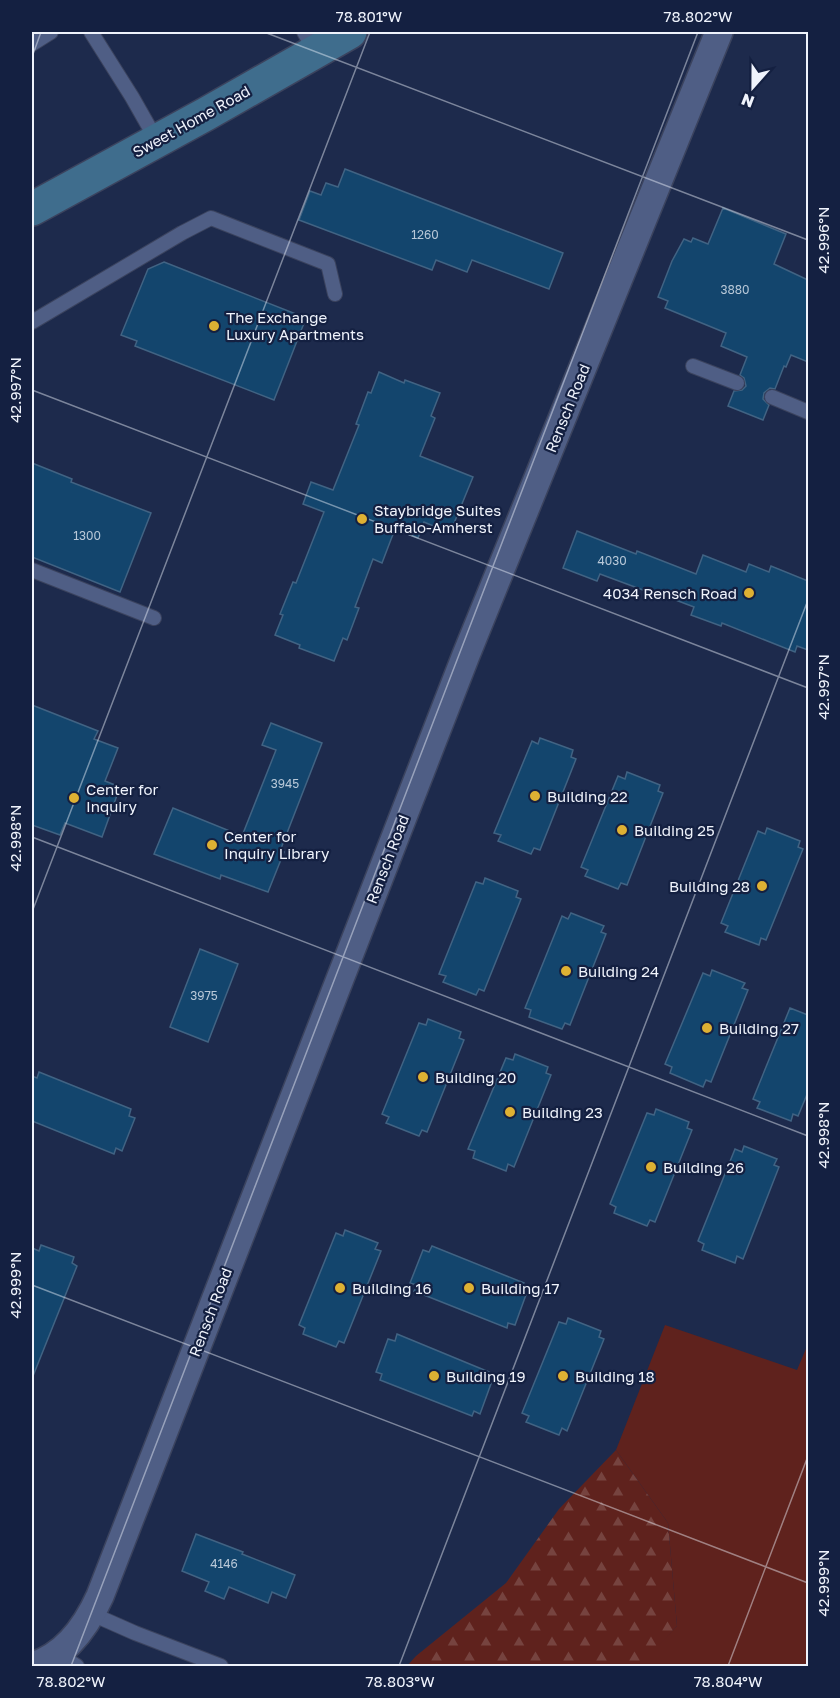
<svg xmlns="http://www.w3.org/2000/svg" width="840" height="1698" viewBox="0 0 840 1698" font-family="'Golos Text',sans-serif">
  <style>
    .green { fill: #5f221d }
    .forest { fill: url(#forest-firs) }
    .building { fill: #13456d; stroke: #416383; stroke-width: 1.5 }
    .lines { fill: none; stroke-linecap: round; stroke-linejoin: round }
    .lane-casing { stroke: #3b435e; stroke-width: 16 }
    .street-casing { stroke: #3b435e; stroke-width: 30 }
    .secondary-casing { stroke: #3b435e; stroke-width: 36 }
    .lane { stroke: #4f5e85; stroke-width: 14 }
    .street { stroke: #4f5e85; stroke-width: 27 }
    .secondary { stroke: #3f6d8d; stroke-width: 33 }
    .ticks { fill: none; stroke: #eff3fc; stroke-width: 1.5; stroke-opacity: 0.45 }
    .poi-dot { fill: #deb133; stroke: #142041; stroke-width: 2 }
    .labels { text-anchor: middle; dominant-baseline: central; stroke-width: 4.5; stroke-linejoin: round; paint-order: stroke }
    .number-label { font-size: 12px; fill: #b8c8d8 }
    .street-label { font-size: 15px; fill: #eff3fc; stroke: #142041 }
    .poi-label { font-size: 15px; fill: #eff3fc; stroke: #142041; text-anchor: start }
    .neatline { fill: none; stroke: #eff3fc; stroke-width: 2 }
    .ticks-label { font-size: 15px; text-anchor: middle; fill: #eff3fc }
  </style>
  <defs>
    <pattern id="forest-firs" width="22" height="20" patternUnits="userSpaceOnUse" patternTransform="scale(1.5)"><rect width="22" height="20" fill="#5f221d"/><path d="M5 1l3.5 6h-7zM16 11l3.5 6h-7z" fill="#76433f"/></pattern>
  </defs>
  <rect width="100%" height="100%" fill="#1d2a4c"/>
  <path class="green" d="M665,1325L797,1370L808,1344V1666H638L677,1626L668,1523L616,1450Z"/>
  <path class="forest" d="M616,1450L668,1523L677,1626L644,1662L638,1666H407L416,1656L506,1583L559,1509Z"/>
  <g class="building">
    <path d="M345,169L563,253L549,289L472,260L467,272L436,260L432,270L299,220L310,191L321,195L326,183L338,187Z"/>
    <path d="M723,208L786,234L774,264L808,280V362L791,355L786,367L784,366L775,389L770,388L764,393L763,399L769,405L763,420L728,406L734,391L742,390L746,386L744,378L740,375L747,357L721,346L726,333L665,308L668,301L658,297L672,261L684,239L691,242L693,238L708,244Z"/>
    <path d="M164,262L306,318L274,400L135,346L137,341L121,335L148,269Z"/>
    <path d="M379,372L404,383L405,380L440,393L431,416L435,418L420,456L473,477L450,533L424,522L418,538L395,529L382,563L373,559L355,607L359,608L347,640L343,638L334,661L299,648L300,645L275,635L283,615L280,614L293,582L296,583L324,512L303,504L311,482L333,490L359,425L356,424L368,392L371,393Z"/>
    <path d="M32,463L72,479L71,482L151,513L120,592L32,557Z"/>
    <path d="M577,531L636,554L637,551L696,574L703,555L746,572L749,564L769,572L771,566L808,581V650L797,646L795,652L722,623L721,626L691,615L694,607L652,591L651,593L600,574L597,581L563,568Z"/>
    <path d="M32,705L98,731L94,739L118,748L105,781L120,787L102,837L65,823L60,835L32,825Z"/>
    <path d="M271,723L322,743L280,851L284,852L268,892L221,875L220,879L154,854L173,808L242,836L276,750L262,745Z"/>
    <path d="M540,738L573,750L571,757L576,759L540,850L534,848L531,854L498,841L501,835L494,833L532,741L538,744Z"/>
    <path d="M627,772L660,785L658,791L663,793L627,885L621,883L618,889L585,876L588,870L581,867L618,776L625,779Z"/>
    <path d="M767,828L800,841L798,847L803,849L766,940L761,938L759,945L725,932L728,926L721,923L758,831L765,834Z"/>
    <path d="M485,878L518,891L516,897L521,899L484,991L479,989L476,995L443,982L446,976L439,974L476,882L483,884Z"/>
    <path d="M571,913L604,926L601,932L606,934L570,1025L565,1023L562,1029L529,1017L531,1010L525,1008L562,916L568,919Z"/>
    <path d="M200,949L238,964L208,1042L170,1027Z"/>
    <path d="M712,970L745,983L742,988L748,990L711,1082L706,1080L703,1087L670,1073L672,1067L665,1064L703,973L710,976Z"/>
    <path d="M790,1008L808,1015V1092L798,1116L793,1114L791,1121L757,1108L760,1102L753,1099Z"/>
    <path d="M428,1019L461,1032L459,1038L464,1040L427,1132L422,1130L419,1136L386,1123L389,1117L382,1114L419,1023L426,1025Z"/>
    <path d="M515,1054L548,1067L546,1073L551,1075L514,1167L508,1164L506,1171L473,1158L475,1151L468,1149L506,1058L513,1060Z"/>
    <path d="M39,1072L131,1109L129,1116L135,1118L122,1151L116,1148L114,1154L32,1121V1076L37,1078Z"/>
    <path d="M656,1109L689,1122L687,1128L692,1130L655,1222L650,1220L647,1226L614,1213L616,1207L610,1204L647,1113L654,1115Z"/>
    <path d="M744,1146L777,1159L774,1165L779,1167L743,1259L737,1256L735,1263L702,1250L704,1244L698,1241L735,1149L742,1152Z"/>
    <path d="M345,1230L378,1243L375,1249L381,1251L344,1343L339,1341L336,1347L303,1334L305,1328L299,1325L336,1233L343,1236Z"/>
    <path d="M41,1245L74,1257L72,1263L77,1266L33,1376H32V1248L39,1251Z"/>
    <path d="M432,1246L524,1283L521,1290L527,1292L515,1325L508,1323L507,1328L414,1291L417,1285L410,1283L423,1250L429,1252Z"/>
    <path d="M568,1318L601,1331L599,1337L604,1339L567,1431L562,1428L559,1435L526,1422L529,1416L522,1413L559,1322L566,1324Z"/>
    <path d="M397,1334L489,1372L486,1378L492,1381L480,1414L474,1411L472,1416L380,1380L382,1374L376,1372L388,1339L395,1341Z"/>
    <path d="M196,1534L243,1552L242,1554L295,1575L286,1598L272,1592L268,1603L229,1587L224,1599L205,1591L209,1582L182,1571Z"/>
  </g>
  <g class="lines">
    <defs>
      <g id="lane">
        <path d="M91,32L132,97L157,141"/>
        <path d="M304,32L315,51"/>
        <path d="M32,44L51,32"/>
        <path d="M32,322L182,233L211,218L328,264L335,294"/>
        <path d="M693,366L737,383"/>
        <path d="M772,397L808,412"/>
        <path d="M32,570L154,618"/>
        <path d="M92,1614L135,1633L221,1666"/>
        <path d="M57,1653L77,1666"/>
      </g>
      <path id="street" d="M32,1666C66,1656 86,1627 100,1596L466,655L719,32"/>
      <path id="secondary" d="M32,209L206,114L350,32"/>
    </defs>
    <use href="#lane" class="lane-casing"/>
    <use href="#street" class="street-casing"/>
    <use href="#secondary" class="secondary-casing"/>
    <use href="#lane" class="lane"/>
    <use href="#street" class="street"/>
    <use href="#secondary" class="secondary"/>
  </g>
  <path class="ticks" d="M264,32L808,240M32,57L41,32M32,390L808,688M32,837L808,1136M32,912L370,32M32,1285L808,1583M71,1666L698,32M399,1666L808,600M728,1666L808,1456"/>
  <g class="poi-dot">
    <circle cx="214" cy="326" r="6"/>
    <circle cx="362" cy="519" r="6"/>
    <circle cx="749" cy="593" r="6"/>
    <circle cx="535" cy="796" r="6"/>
    <circle cx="74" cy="798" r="6"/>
    <circle cx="622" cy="830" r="6"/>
    <circle cx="212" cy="845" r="6"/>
    <circle cx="762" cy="886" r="6"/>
    <circle cx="566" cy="971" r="6"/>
    <circle cx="707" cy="1028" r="6"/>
    <circle cx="423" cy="1077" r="6"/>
    <circle cx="510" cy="1112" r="6"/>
    <circle cx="651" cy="1167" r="6"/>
    <circle cx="340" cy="1288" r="6"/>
    <circle cx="469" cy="1288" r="6"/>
    <circle cx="434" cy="1376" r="6"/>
    <circle cx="563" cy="1376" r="6"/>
  </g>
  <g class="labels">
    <g class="number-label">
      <text x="425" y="234">1260</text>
      <text x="735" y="289">3880</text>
      <text x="87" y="535">1300</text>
      <text x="612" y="560">4030</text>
      <text x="285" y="783">3945</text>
      <text x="204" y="995">3975</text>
      <text x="224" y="1563">4146</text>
    </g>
    <g class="street-label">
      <text transform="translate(191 121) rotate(-29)">Sweet Home Road</text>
      <text transform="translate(567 408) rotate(-68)">Rensch Road</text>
      <text transform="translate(387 859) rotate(-69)">Rensch Road</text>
      <text transform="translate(210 1312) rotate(-69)">Rensch Road</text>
    </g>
    <g class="poi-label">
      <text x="226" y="317">The Exchange<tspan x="226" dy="17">Luxury Apartments</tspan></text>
      <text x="374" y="510">Staybridge Suites<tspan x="374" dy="17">Buffalo-Amherst</tspan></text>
      <text x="737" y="593" text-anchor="end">4034 Rensch Road</text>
      <text x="86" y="789">Center for<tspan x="86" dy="17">Inquiry</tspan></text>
      <text x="547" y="796">Building 22</text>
      <text x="634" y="830">Building 25</text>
      <text x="224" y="836">Center for<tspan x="224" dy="17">Inquiry Library</tspan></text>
      <text x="750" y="886" text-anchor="end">Building 28</text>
      <text x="578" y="971">Building 24</text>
      <text x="719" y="1028">Building 27</text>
      <text x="435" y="1077">Building 20</text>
      <text x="522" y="1112">Building 23</text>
      <text x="663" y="1167">Building 26</text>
      <text x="352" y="1288">Building 16</text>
      <text x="481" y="1288">Building 17</text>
      <text x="446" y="1376">Building 19</text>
      <text x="575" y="1376">Building 18</text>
    </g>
  </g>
  <rect width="840" height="1698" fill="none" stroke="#142041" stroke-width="66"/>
  <g transform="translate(753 87) rotate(201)" stroke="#142041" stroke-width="4.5" paint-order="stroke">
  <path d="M0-4.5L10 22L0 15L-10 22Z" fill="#eff3fc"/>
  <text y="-9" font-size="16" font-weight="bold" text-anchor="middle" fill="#eff3fc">N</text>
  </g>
  <rect x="33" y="33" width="774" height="1632" class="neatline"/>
  <g class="ticks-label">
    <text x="369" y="22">78.801°W</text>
    <text x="698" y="22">78.802°W</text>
    <text transform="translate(824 240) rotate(-90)" y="5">42.996°N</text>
    <text transform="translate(16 390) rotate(-90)" y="5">42.997°N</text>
    <text transform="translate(824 687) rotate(-90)" y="5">42.997°N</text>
    <text transform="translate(16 838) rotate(-90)" y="5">42.998°N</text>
    <text transform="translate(824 1135) rotate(-90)" y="5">42.998°N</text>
    <text transform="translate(16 1285) rotate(-90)" y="5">42.999°N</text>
    <text transform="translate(824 1583) rotate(-90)" y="5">42.999°N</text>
    <text x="71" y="1687">78.802°W</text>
    <text x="400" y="1687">78.803°W</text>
    <text x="728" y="1687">78.804°W</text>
  </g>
</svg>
